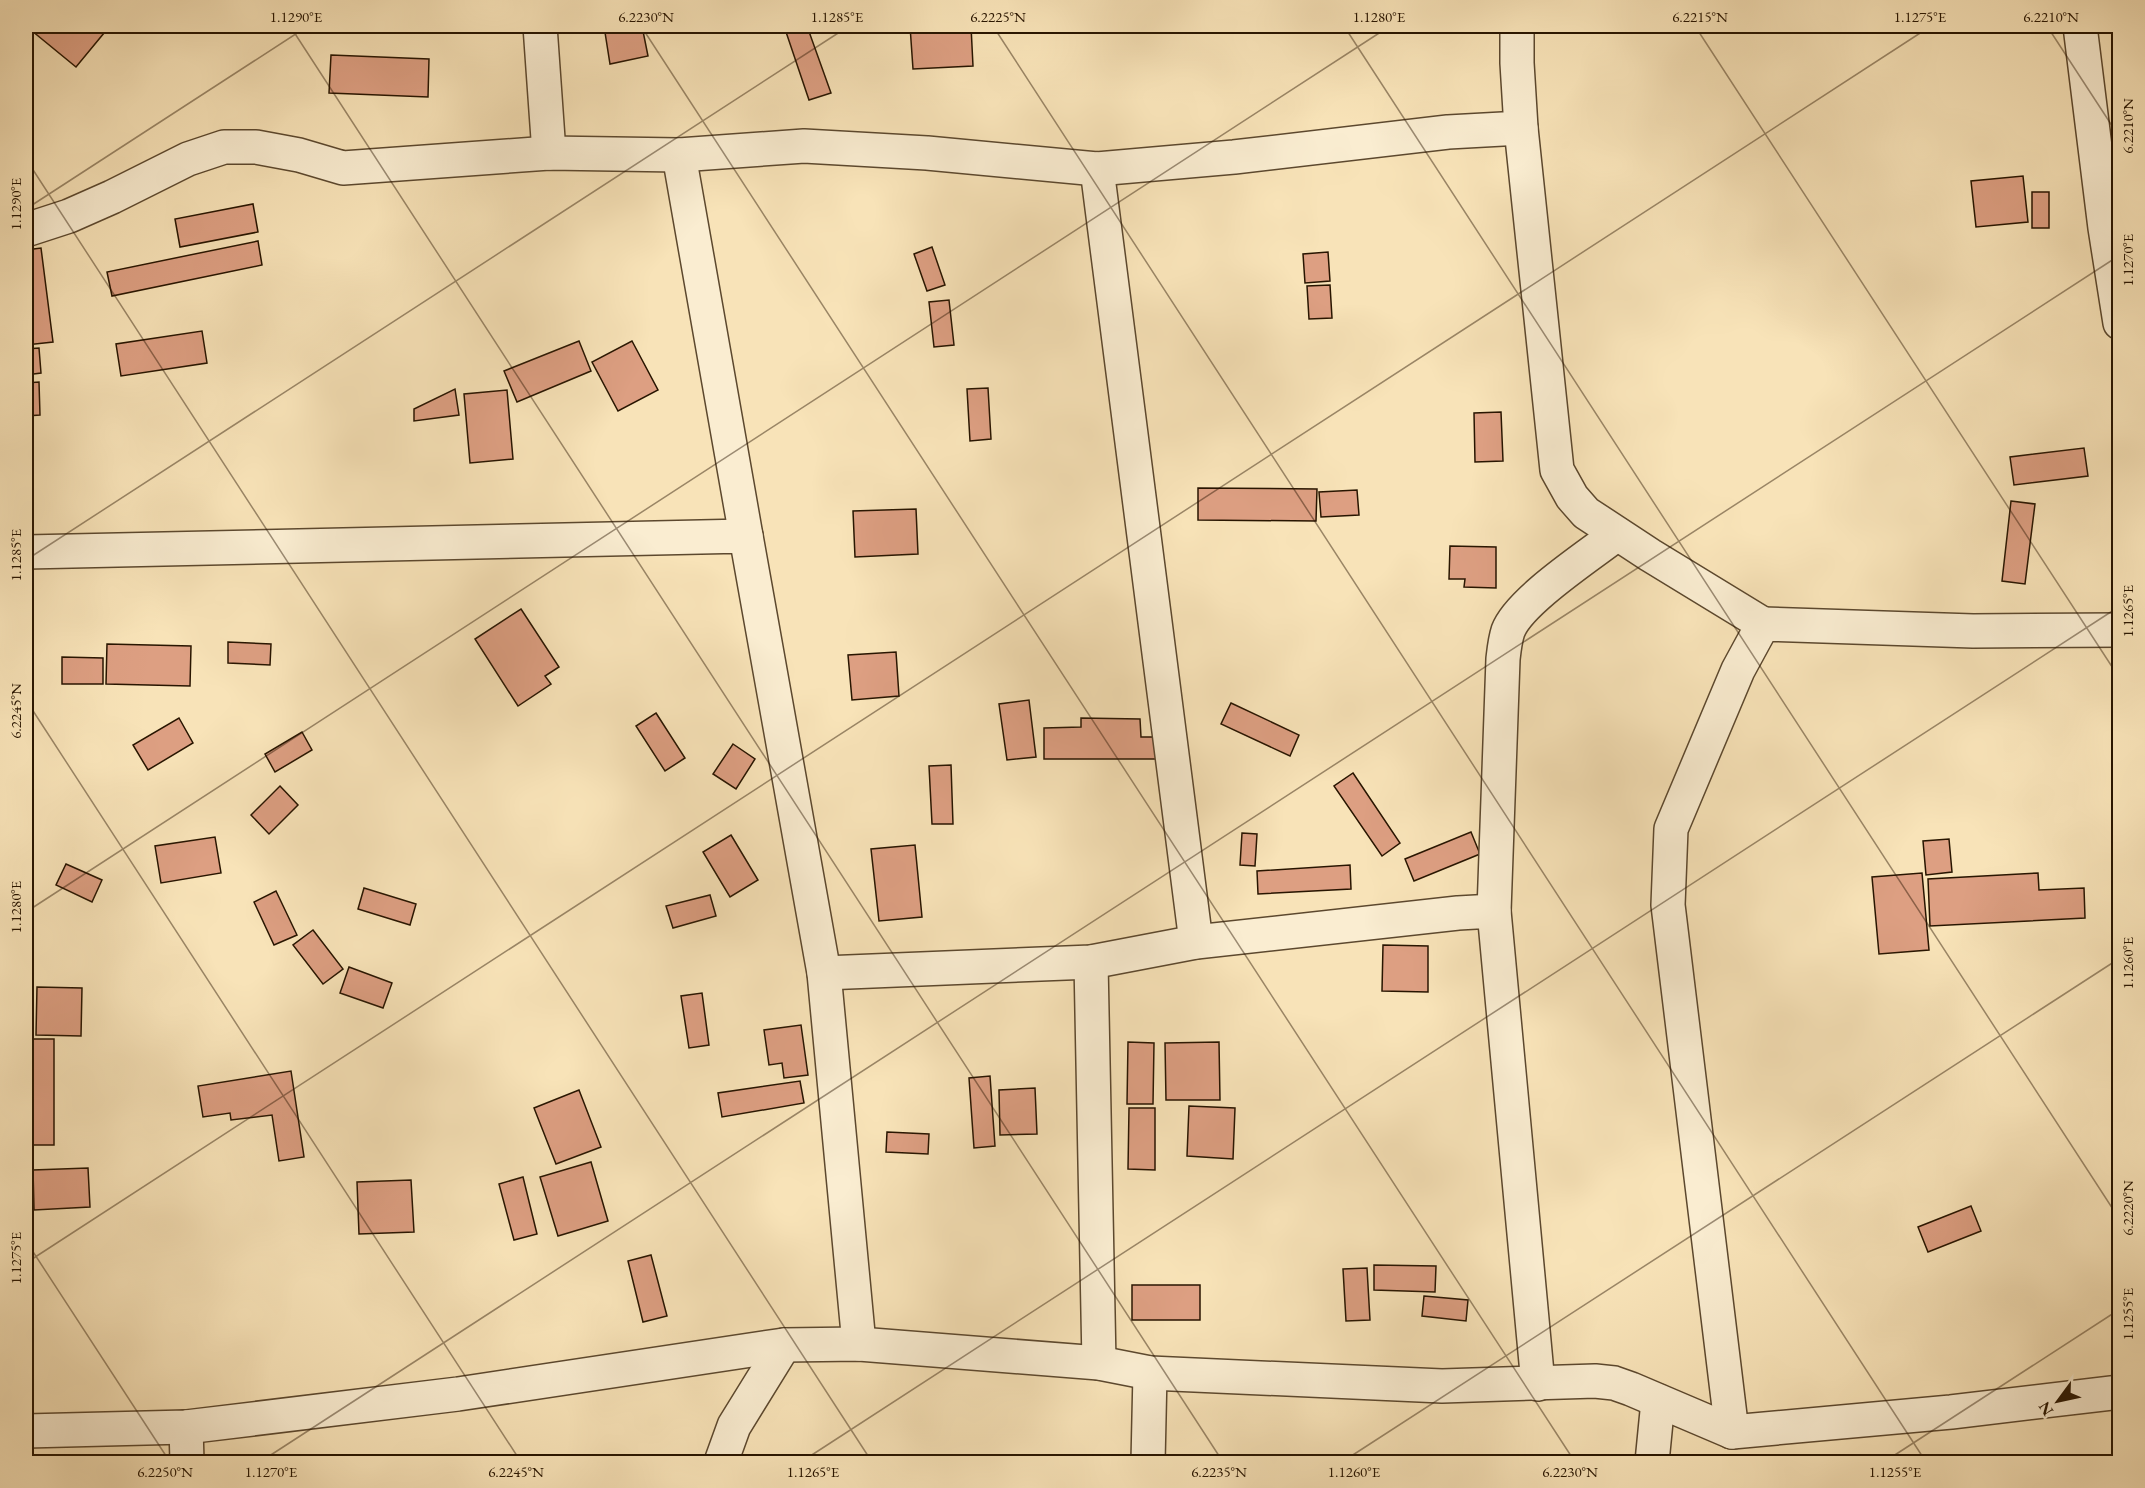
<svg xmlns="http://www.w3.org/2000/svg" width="2145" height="1488" viewBox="0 0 2145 1488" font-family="'EB Garamond',serif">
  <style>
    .building { fill: #dd9f82; stroke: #281500; stroke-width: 1.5 }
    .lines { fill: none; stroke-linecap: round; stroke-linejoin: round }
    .minor-casing { stroke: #5c482e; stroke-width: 36 }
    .minor { stroke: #faedd1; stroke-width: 33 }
    .ticks { fill: none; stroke: #281500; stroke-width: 1.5; stroke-opacity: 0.45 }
    .neatline { fill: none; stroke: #281500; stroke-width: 2 }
    .ticks-label { font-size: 15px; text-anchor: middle; fill: #281500 }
  </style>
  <rect width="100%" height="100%" fill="#f8e3b8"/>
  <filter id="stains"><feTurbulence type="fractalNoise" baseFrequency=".00333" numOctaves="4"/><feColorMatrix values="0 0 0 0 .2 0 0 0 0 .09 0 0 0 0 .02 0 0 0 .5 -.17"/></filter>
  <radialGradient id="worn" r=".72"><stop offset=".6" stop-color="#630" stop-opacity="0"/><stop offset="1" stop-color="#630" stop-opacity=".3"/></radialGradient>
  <g class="building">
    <path d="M26,26H95L104,33L76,67Z"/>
    <path d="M459,26H515V27L460,33Z"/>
    <path d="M604,26H642L648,56L610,64Z"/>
    <path d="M665,26H740V30Z"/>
    <path d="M784,26H807L831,93L809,100Z"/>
    <path d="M910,26H971L973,66L913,69Z"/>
    <path d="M331,55L429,59L428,97L329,93Z"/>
    <path d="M2023,176L2028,222L1976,227L1971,181Z"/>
    <rect x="2032" y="192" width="17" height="36"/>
    <path d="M253,204L258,232L180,247L175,219Z"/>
    <path d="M258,241L262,265L112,296L107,272Z"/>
    <path d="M932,247L945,285L927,291L914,254Z"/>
    <path d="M41,248L53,342L26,345V250Z"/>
    <path d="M1328,252L1330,281L1305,283L1303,254Z"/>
    <path d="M1330,285L1332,318L1309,319L1307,286Z"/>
    <path d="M949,300L954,345L934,347L929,302Z"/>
    <path d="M202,331L207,363L121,376L116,344Z"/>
    <path d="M579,341L591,371L517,402L504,371Z"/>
    <path d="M632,341L658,390L618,411L592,362Z"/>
    <path d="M39,348L41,373L26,375V349Z"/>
    <path d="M39,382L40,415L26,416V383Z"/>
    <path d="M988,388L991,439L970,441L967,389Z"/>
    <path d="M455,389L459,415L414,421V409Z"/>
    <path d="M507,390L513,459L470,463L464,394Z"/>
    <path d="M1501,412L1503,461L1475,462L1474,413Z"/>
    <path d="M2084,448L2088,476L2014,485L2010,457Z"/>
    <path d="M1198,488L1317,489L1316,521L1198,520Z"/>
    <path d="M1357,490L1359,515L1321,517L1319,492Z"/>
    <path d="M2011,501L2035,504L2025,584L2002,581Z"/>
    <path d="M916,509L918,554L855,557L853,511Z"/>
    <path d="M1450,546L1496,547V588L1464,587L1465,579H1449Z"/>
    <path d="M521,609L559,667L545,676L551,684L518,706L475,639Z"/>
    <path d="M228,642L271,644L270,665L228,663Z"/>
    <path d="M107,644L191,646L190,686L106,684Z"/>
    <path d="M896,652L899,696L852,700L848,655Z"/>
    <path d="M62,657L103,658V684H62Z"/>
    <path d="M1029,700L1036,757L1007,760L999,704Z"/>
    <path d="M1231,703L1299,735L1290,756L1221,724Z"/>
    <path d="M656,713L685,758L665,771L636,726Z"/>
    <path d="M179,718L193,743L148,770L133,745Z"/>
    <path d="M1081,718L1140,719L1141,737H1169V759H1044V728L1081,727Z"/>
    <path d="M302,732L312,750L275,772L265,754Z"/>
    <path d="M733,744L755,759L736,789L713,774Z"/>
    <path d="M951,765L953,824H932L929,766Z"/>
    <path d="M1353,773L1400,843L1382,856L1334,786Z"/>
    <path d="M280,786L298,805L269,834L251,815Z"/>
    <path d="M1471,832L1480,854L1414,881L1405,859Z"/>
    <path d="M1242,833L1257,834L1255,866L1240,865Z"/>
    <path d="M731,835L758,880L730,897L703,852Z"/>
    <path d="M215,837L221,873L161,883L155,846Z"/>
    <path d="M1949,839L1952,872L1926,875L1923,841Z"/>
    <path d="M915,845L922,917L879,921L871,849Z"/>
    <path d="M66,864L102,880L92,902L56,885Z"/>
    <path d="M1350,865L1351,889L1258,894L1257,871Z"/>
    <path d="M1922,873L1929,950L1879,954L1872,877Z"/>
    <path d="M2038,873L2039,890L2084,888L2085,918L1930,926L1928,879Z"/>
    <path d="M364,888L416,904L410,925L358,909Z"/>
    <path d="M276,891L297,935L274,945L254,902Z"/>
    <path d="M710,895L716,916L673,928L666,906Z"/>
    <path d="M313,930L343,969L323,984L293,945Z"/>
    <path d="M1383,945L1428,946V992L1382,991Z"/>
    <path d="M349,967L392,983L383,1008L340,993Z"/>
    <path d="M26,974L29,1062L26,1063Z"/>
    <path d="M37,987L82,988L81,1036L36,1035Z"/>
    <path d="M702,993L709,1045L689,1048L681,996Z"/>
    <path d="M801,1025L808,1075L784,1078L782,1063L769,1065L764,1030Z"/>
    <path d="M30,1039H54V1145H29Z"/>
    <path d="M1128,1042L1154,1043L1153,1104H1127Z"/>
    <path d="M1219,1042L1220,1100H1166L1165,1043Z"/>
    <path d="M291,1071L304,1157L279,1161L272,1115L231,1120L230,1113L203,1117L198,1086Z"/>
    <path d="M990,1076L995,1146L974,1148L969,1078Z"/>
    <path d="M800,1081L804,1103L722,1117L718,1093Z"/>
    <path d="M1035,1088L1037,1134L1000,1135L999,1090Z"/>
    <path d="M579,1090L601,1147L556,1164L534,1108Z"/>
    <path d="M1189,1106L1235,1108L1233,1159L1187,1156Z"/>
    <path d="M1129,1108H1155V1170L1128,1169Z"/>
    <path d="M887,1132L929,1134L928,1154L886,1152Z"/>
    <path d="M591,1162L608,1221L558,1236L540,1177Z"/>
    <path d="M88,1168L90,1207L34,1210L33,1170Z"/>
    <path d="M523,1177L537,1234L514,1240L499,1184Z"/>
    <path d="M411,1180L414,1232L359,1234L357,1182Z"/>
    <path d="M1971,1206L1981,1231L1928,1252L1918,1227Z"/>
    <path d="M651,1255L667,1316L643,1322L628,1261Z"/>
    <path d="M26,1261H32L33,1345H26Z"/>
    <path d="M1374,1265L1436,1266L1435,1292L1374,1290Z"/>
    <path d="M1367,1268L1370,1320L1346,1321L1343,1269Z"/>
    <rect x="1132" y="1285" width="68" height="35"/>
    <path d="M1424,1296L1468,1300L1466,1321L1422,1316Z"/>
  </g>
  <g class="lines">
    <defs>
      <g id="minor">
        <path d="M540,26L549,153"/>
        <path d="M2080,26L2105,228L2120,323"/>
        <path d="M1521,128L1557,470L1572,497L1586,513L1650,555L1763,624"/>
        <path d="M679,155L746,536"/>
        <path d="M1097,169L1196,942"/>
        <path d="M26,230L69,216L112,197L188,159L224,147H256L299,155L343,168L549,153L679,155L804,146L927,153L1097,169L1234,157L1448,132L1521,128L1517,63V26"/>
        <path d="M26,552L746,536L824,973L859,1344"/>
        <path d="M1494,911L1503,659C1504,650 1505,640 1508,631C1519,601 1590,555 1617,534"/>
        <path d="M1091,962L1099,1363"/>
        <path d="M824,973L1091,962L1196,942L1458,913L1494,911L1538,1384"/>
        <path d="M186,1427L187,1462"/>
        <path d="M26,1431L186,1427L458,1394L784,1345L859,1344L1099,1363L1150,1373L1442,1386L1595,1381L1614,1383L1631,1389L1732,1432L1951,1412L2120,1392"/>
        <path d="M1732,1432L1668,905L1671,829L1738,670L1763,624L1973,631L2120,630"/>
        <path d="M721,1462L734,1426L784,1345"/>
        <path d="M1148,1462L1150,1373"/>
        <path d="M1652,1462L1658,1401"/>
      </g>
    </defs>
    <use href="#minor" class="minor-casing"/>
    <use href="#minor" class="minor"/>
  </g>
  <path class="ticks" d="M290,26L1223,1462M641,26L1575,1462M993,26L1926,1462M1344,26L2120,1220M1695,26L2120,679M2047,26L2120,138M26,159L872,1462M26,209L308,26M26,560L849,26M26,700L521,1462M26,912L1390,26M26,1241L170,1462M26,1263L1931,26M260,1462L2120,255M801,1462L2120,606M1342,1462L2120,958M1884,1462L2120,1309"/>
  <rect width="2145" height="1488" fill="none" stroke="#f8e3b8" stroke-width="66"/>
  <g transform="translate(2058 1401) rotate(237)" stroke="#faedd1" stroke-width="4.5" paint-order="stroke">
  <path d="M0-4.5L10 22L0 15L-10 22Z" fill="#281500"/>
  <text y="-9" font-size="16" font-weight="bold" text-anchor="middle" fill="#281500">N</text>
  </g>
  <rect x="33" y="33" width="2079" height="1422" class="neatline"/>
  <g class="ticks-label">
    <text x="296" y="22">1.1290°E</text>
    <text x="646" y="22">6.2230°N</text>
    <text x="837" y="22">1.1285°E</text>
    <text x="998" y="22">6.2225°N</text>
    <text x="1379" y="22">1.1280°E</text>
    <text x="1700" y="22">6.2215°N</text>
    <text x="1920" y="22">1.1275°E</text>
    <text x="2051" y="22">6.2210°N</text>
    <text transform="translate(2128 126) rotate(-90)" y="5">6.2210°N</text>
    <text transform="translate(16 204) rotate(-90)" y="5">1.1290°E</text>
    <text transform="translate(2128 260) rotate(-90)" y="5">1.1270°E</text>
    <text transform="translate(16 555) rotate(-90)" y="5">1.1285°E</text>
    <text transform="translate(2128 611) rotate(-90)" y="5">1.1265°E</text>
    <text transform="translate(16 711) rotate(-90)" y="5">6.2245°N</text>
    <text transform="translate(16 907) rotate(-90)" y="5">1.1280°E</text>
    <text transform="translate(2128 963) rotate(-90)" y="5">1.1260°E</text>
    <text transform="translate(2128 1208) rotate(-90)" y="5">6.2220°N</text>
    <text transform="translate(16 1258) rotate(-90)" y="5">1.1275°E</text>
    <text transform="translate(2128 1314) rotate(-90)" y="5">1.1255°E</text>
    <text x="165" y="1477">6.2250°N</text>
    <text x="271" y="1477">1.1270°E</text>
    <text x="516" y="1477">6.2245°N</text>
    <text x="813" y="1477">1.1265°E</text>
    <text x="1219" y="1477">6.2235°N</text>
    <text x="1354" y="1477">1.1260°E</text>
    <text x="1570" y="1477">6.2230°N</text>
    <text x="1895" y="1477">1.1255°E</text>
  </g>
  <rect width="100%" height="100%" filter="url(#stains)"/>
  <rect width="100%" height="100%" fill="url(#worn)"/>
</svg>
